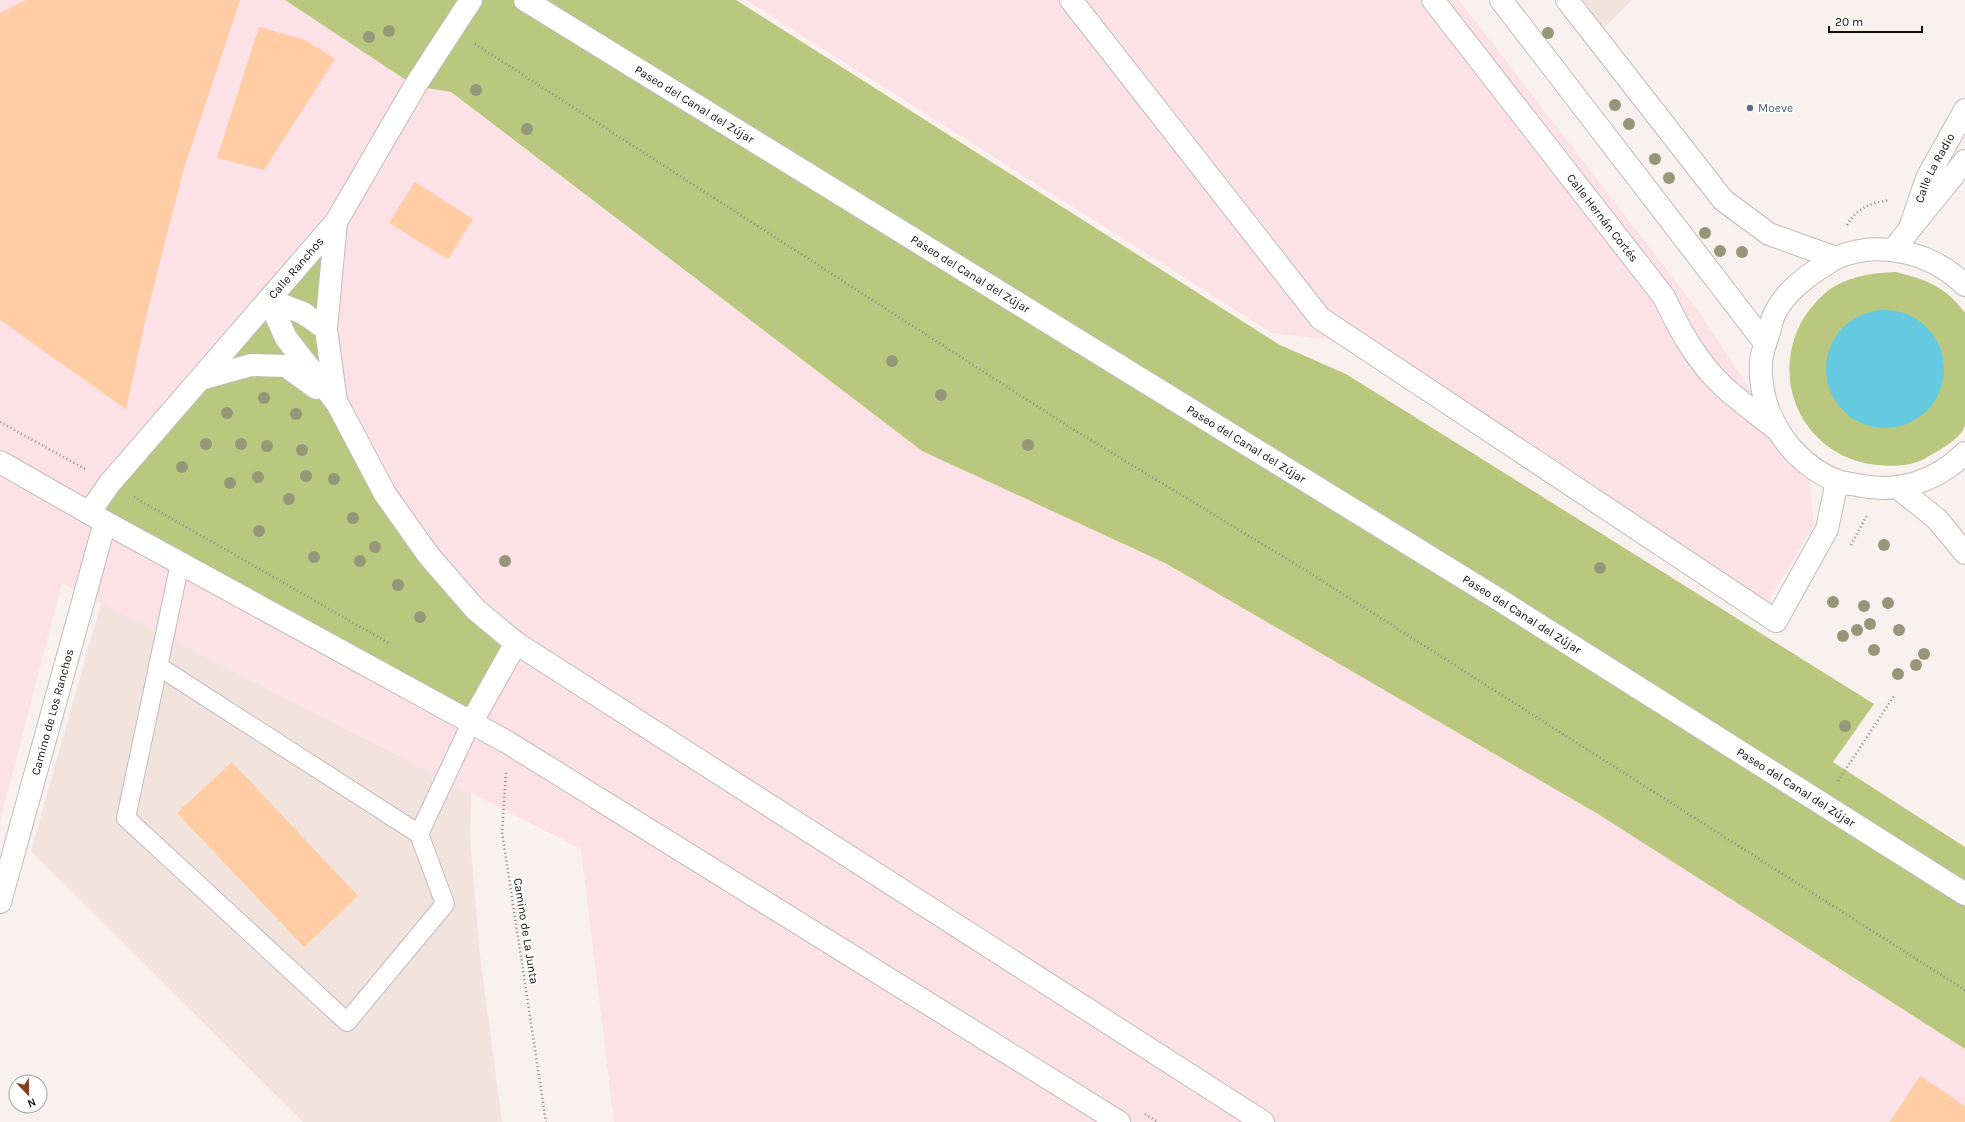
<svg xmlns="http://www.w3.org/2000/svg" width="1965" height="1122" viewBox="0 0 1965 1122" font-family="Karla,sans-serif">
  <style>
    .built { fill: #f2e4dd }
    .industrial { fill: #fce1e6 }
    .green { fill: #bac87f }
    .water { fill: #65c9e0 }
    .building { fill: #ffcca3 }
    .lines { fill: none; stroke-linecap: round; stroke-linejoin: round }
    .lane-casing { stroke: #c1bbb8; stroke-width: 20 }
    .street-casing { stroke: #c1bbb8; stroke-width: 24 }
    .secondary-casing { stroke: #c1bbb8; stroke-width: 24 }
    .path { stroke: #8a8684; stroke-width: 2.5; stroke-dasharray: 1 3; stroke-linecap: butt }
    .lane { stroke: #fff; stroke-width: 18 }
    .street { stroke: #fff; stroke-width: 22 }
    .secondary { stroke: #fff; stroke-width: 22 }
    .tree { fill: #969778 }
    .service-dot { fill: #5c6f8a; stroke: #fff; stroke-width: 1.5 }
    .labels { text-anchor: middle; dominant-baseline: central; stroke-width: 4; stroke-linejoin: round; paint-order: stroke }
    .street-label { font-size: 12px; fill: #12100f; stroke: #fff }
    .service-label { font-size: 12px; fill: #4e5e75; stroke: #fff; text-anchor: start }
  </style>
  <rect width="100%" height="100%" fill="#f8f1ee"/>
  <g class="built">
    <path d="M1567,0H1632L1596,36Z"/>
    <path d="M101,603L471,793L470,838L480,955L502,1122H303L31,851Z"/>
  </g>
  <g class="industrial">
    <path d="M0,0H416L451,93L922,451L1165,563L1598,814L1965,1049V1122H614L581,849L62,583L0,821Z"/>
    <path d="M746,0H1459L1700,313L1809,480L1814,525L1759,617L1331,340L1272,333Z"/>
  </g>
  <g class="green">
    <path d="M285,0H736L1280,345L1346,374L1874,704L1833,762L1965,847V1049L1598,814L1165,563L922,451L451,92L415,86Z"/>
    <path d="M336,222L337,403L385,494L516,643L471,723L89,513Z"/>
    <path d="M1896,272C1927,280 1945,286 1965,313C1965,340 1965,367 1965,395C1965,404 1965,416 1965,425C1962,438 1940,450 1929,456C1915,466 1893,467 1877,465C1806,458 1768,383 1802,321C1810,308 1821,294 1835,286C1856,275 1873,273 1896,272Z"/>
  </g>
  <circle class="water" cx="1885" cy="369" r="59"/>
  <g class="building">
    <path d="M26,0H240L184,168L147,313L126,409L0,320V13Z"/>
    <path d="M259,27L305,40L335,59L264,170L217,158Z"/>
    <path d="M415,182L473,219L448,259L389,223Z"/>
    <path d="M232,762L358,896L304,947L177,813Z"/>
    <path d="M1920,1076L1965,1106V1122H1890Z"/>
  </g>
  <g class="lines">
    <defs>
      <g id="lane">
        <path d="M180,563L126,818L347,1022L445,904L419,834L471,723"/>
        <path d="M158,666L419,834"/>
      </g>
      <g id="street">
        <path id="s1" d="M525,0L1498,599L1965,894"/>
        <path d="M1071,0L1320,318L1776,621L1827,529L1837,481"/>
        <path id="s2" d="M1433,0L1664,297C1679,329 1697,362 1723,386C1740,402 1759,415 1776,429"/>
        <path d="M336,222L326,329L336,402"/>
        <path id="s3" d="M1910,228L1927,178L1965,110"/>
        <path d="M326,329L303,313L269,300L286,338L337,403L385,494L429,556L476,610L516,643L1263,1122"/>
        <path d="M201,379L251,365L286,366L316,388"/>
        <path id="s4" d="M89,513L110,483L336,222L415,86L471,0"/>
        <path d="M471,723L516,643"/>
        <path id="s5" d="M0,902L105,522"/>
      </g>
      <g id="secondary">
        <path d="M1501,0L1765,343"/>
        <path d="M1567,0L1723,200L1769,234L1836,258"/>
        <path d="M1893,250L1965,161"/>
        <path d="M1965,285C1932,253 1880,239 1836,258C1830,261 1824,266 1818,269C1803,279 1784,295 1776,311C1772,317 1771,325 1769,332C1766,342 1761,353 1761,364C1759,414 1790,462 1837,481C1843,483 1851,484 1857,485C1897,494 1936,482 1965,453"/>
        <path d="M0,462L105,522L507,742L1119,1122"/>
        <path d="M1897,487L1937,519L1965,553"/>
      </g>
    </defs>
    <use href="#lane" class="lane-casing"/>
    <use href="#street" class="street-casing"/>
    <use href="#secondary" class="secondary-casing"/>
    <g class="path">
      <path d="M475,44L1071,428L1310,573L1965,990"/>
      <path d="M1847,225C1857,208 1870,203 1890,200"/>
      <path d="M0,422L87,470"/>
      <path d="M134,497L390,644"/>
      <path d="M1851,545L1866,517L1868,515"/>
      <path d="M506,773L502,832L546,1122"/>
      <path d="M1838,781L1894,696"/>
      <path d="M1145,1114L1158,1122"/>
    </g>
    <use href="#lane" class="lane"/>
    <use href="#street" class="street"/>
    <use href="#secondary" class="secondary"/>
  </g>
  <g class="tree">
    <circle cx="389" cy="31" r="6"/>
    <circle cx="1548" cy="33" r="6"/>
    <circle cx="369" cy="37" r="6"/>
    <circle cx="476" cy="90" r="6"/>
    <circle cx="1615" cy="105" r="6"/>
    <circle cx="1629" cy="124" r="6"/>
    <circle cx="527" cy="129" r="6"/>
    <circle cx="1655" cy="159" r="6"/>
    <circle cx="1669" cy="178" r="6"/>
    <circle cx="1705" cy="233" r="6"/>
    <circle cx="1720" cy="251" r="6"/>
    <circle cx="1742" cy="252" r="6"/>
    <circle cx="892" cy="361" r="6"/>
    <circle cx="941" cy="395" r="6"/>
    <circle cx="264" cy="398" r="6"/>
    <circle cx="227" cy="413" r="6"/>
    <circle cx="296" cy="414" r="6"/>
    <circle cx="206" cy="444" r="6"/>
    <circle cx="241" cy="444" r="6"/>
    <circle cx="1028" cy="445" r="6"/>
    <circle cx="267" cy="446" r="6"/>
    <circle cx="302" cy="450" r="6"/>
    <circle cx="182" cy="467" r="6"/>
    <circle cx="306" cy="476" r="6"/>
    <circle cx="258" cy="477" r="6"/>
    <circle cx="334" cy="479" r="6"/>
    <circle cx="230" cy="483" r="6"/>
    <circle cx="289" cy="499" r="6"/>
    <circle cx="353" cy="518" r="6"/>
    <circle cx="259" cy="531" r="6"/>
    <circle cx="1884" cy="545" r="6"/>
    <circle cx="375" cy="547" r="6"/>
    <circle cx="314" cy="557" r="6"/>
    <circle cx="360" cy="561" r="6"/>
    <circle cx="505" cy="561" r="6"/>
    <circle cx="1600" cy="568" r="6"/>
    <circle cx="398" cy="585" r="6"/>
    <circle cx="1833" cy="602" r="6"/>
    <circle cx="1888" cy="603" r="6"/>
    <circle cx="1864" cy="606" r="6"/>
    <circle cx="420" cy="617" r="6"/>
    <circle cx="1870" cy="624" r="6"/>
    <circle cx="1857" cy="630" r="6"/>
    <circle cx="1899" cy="630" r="6"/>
    <circle cx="1843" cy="636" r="6"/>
    <circle cx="1874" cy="650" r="6"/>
    <circle cx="1924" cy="654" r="6"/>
    <circle cx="1916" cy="665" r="6"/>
    <circle cx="1898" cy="674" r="6"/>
    <circle cx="1845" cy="726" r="6"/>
  </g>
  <circle class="service-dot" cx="1750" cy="108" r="4"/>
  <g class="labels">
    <g class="street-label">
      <text stroke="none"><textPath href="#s1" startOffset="199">Paseo del Canal del Zújar</textPath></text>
      <text stroke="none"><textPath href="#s3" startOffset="65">Calle La Radio</textPath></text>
      <text stroke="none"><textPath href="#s2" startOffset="276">Calle Hernán Cortés</textPath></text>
      <text stroke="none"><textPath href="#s4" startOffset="321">Calle Ranchos</textPath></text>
      <text stroke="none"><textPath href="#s1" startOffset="523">Paseo del Canal del Zújar</textPath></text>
      <text stroke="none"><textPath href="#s1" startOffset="847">Paseo del Canal del Zújar</textPath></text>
      <text stroke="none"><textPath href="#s1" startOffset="1171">Paseo del Canal del Zújar</textPath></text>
      <text stroke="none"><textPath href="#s5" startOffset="197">Camino de Los Ranchos</textPath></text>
      <text stroke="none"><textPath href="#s1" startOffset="1495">Paseo del Canal del Zújar</textPath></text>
      <text transform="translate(526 931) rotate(81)">Camino de La Junta</text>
    </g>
    <g class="service-label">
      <text x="1758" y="108">Moeve</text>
    </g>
  </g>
  <g transform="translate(28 1094) rotate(158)"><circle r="19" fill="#ffffff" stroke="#a09f9f"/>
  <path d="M0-3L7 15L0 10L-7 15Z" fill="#863f1d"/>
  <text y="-6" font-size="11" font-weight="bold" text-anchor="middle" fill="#12100f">N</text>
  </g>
  <path d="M1829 26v6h93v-6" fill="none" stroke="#12100f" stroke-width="2"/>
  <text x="1835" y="26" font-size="12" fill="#12100f" stroke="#ffffff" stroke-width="3" paint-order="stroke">20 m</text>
</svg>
